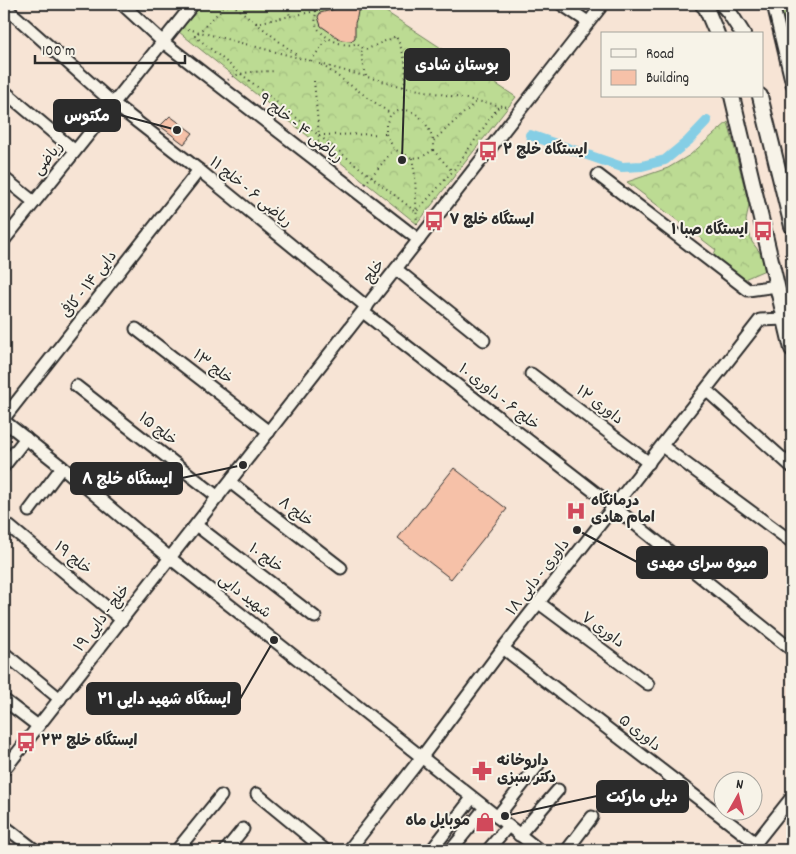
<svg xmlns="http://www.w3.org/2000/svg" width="796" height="854" viewBox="0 0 796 854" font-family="Dekko,'Playpen Sans Arabic',sans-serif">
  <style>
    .forest { fill: url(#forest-crowns); stroke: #74835f }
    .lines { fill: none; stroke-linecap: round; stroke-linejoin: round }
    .canal { stroke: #85cee5; stroke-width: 10 }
    .building { fill: #f6c1a8; stroke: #2b2b2b }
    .minor-casing { stroke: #2b2b2b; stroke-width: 15 }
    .major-casing { stroke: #2b2b2b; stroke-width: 18 }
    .path { stroke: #2b2b2b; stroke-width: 2; stroke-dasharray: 1 4; stroke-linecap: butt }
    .minor { stroke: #f7f3e8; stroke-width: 11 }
    .major { stroke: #f7f3e8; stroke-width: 14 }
    .labels { text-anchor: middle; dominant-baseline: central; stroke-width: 4; stroke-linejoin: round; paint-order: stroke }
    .street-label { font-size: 15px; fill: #2b2b2b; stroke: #f7f3e8 }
    .poi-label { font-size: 15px; font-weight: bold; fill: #2b2b2b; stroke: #f7f3e8; text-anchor: start }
    .leader { fill: none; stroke: #2b2b2b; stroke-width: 2 }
    .callout-dot { fill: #2b2b2b; stroke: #f7f3e8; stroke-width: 2 }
    .callout { fill: #2b2b2b; stroke: #2b2b2b; stroke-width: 2 }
    .callout-label { font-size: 16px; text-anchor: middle; font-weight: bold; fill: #fff }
  </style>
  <defs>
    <pattern id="forest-crowns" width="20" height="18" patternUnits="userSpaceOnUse" patternTransform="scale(1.25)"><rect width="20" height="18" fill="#bcdb93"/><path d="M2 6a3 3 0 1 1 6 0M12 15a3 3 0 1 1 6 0" fill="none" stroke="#a2bc7f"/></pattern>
  </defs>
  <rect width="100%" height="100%" fill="#f7e4d5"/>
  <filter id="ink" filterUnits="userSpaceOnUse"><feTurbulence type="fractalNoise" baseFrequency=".02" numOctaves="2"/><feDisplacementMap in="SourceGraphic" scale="10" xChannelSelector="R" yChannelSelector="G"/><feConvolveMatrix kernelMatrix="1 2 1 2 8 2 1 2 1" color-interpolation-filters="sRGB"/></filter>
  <g filter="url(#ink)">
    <g class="forest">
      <path d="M203,4H374L516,97L417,224L179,32Z"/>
      <path d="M780,4H792V50Z"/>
      <path d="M728,122L749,205L746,221L752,242L761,254L765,270L742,280L713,256L716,250L627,182L668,168L690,155Z"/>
    </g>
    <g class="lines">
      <path class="canal" d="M530,135L622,167L642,166L665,160L688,141L707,121"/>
    </g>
    <g class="building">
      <path d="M342,4H355L361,10L358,11L357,17L355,23V38L351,41L341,40L321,26L318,17L320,13L335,9Z"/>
      <path d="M170,116L193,133L184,144L160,126Z"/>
      <path d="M454,468L507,509L451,579L398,538Z"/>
    </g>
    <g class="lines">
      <defs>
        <g id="minor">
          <path d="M122,4L163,42L419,240"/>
          <path d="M561,4L588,22"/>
          <path d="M773,4L792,84"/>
          <path d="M4,6L113,103L199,170L367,307"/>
          <path d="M4,91L75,151"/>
          <path d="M598,175L748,290L777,286"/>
          <path d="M4,178L34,202"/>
          <path d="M4,240L193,4"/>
          <path d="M396,269L484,340"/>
          <path d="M363,312L614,507L792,650"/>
          <path d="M136,329L269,432"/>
          <path d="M531,374L649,463"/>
          <path d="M76,386L218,497"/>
          <path d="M706,390L792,467"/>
          <path d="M4,418L199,170"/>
          <path d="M4,421L62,467L170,558L539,850"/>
          <path d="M662,446L792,542"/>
          <path d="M4,466L26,438"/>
          <path d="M230,482L341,568"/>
          <path d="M29,511L62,467"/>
          <path d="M4,522L122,620"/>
          <path d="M196,525L315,617"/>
          <path d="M539,603L648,684"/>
          <path d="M503,648L756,843"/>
          <path d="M4,653L60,699"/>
          <path d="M4,700L38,726"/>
          <path d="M4,770L603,4"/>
          <path d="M257,794L325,850"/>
          <path d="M497,817L538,765"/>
          <path d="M4,826L35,850"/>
          <path d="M519,835L558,790"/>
          <path d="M434,847L472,798"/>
          <path d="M177,850L221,796"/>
          <path d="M226,850L243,829"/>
          <path d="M349,850L421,758L503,648L760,320L785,319"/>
          <path d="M451,850L485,808"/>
          <path d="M488,850L508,826"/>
          <path d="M567,850L592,817"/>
          <path d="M750,850L792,797"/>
        </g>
        <g id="major">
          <path d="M702,4L706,8L717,34"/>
          <path d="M722,4L729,12L743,34"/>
          <path d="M732,96L792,349"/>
          <path d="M760,96L792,226"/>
        </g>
      </defs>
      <use href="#minor" class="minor-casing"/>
      <use href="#major" class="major-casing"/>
      <g class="path">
        <path d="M227,4L195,36L241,74L416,212L453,171L499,106"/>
        <path d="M232,4L299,57"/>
        <path d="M286,4L290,16"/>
        <path d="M256,23L316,11C315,17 315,22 317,27C323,38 345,49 357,43L365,50"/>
        <path d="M188,29L314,62"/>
        <path d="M311,61L328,37"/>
        <path d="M320,64L404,87L508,107"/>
        <path d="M322,65L391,114"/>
        <path d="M366,76L361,52L396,36C405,57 408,64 404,87"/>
        <path d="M228,80C239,70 262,72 276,71"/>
        <path d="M314,81L319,135L317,149"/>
        <path d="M386,134L394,149L412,158L422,157L433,150V141L476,102"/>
        <path d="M319,135L386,134V124L391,114C394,113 399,110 403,110C419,110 430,127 433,141"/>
        <path d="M433,150L452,171"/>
        <path d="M412,158L415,175L417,225"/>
        <path d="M365,184L394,149"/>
      </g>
      <use href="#minor" class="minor"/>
      <use href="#major" class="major"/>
    </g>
  </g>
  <defs>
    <symbol id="bus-bare" viewBox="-9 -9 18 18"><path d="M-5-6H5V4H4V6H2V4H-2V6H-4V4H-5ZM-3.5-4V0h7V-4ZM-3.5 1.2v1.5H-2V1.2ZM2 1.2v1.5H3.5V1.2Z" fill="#d1495b" stroke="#f7f3e8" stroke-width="2.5" paint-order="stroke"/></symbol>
    <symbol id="hospital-bare" viewBox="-9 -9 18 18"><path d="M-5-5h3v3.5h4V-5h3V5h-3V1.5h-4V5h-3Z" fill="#d1495b" stroke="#f7f3e8" stroke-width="2.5" paint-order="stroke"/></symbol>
    <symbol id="pharmacy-bare" viewBox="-9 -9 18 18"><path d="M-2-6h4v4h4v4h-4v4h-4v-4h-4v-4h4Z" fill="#d1495b" stroke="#f7f3e8" stroke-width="2.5" paint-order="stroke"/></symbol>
    <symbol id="shop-bare" viewBox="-9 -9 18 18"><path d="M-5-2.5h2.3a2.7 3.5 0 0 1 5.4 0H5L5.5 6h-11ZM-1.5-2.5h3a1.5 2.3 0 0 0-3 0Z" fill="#d1495b" stroke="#f7f3e8" stroke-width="2.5" paint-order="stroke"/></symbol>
  </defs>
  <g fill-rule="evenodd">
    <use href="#bus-bare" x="474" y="137" width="28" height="28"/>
    <use href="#bus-bare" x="420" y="207" width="28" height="28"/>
    <use href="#bus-bare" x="749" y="217" width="28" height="28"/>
    <use href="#hospital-bare" x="562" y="497" width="28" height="28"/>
    <use href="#bus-bare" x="12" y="728" width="28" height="28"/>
    <use href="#pharmacy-bare" x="468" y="757" width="28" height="28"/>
    <use href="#shop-bare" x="471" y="808" width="28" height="28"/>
  </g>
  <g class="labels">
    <g class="street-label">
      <text transform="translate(300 129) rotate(38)">ریاضی ۴ - خلج ۹</text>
      <text transform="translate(49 159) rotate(-51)">ریاضی</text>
      <text transform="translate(250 193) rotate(39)">ریاضی ۶ - خلج ۱۱</text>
      <text transform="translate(375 272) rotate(-52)">خلج</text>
      <text transform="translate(90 285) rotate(-52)">دایی ۱۴ - کافی</text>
      <text transform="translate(212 368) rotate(38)">خلج ۱۳</text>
      <text transform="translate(498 398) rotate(38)">خلج ۶ - داوری ۱۰</text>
      <text transform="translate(599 406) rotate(37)">داوری ۱۲</text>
      <text transform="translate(157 430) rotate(38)">خلج ۱۵</text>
      <text transform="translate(295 513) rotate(38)">خلج ۸</text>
      <text transform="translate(72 559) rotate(39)">خلج ۱۹</text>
      <text transform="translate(265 559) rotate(37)">خلج ۱۰</text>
      <text transform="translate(539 578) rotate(-52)">داوری - دایی ۱۸</text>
      <text transform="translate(244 597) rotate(38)">شهید دایی</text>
      <text transform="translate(103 619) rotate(-52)">خلج - دایی ۱۹</text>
      <text transform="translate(602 631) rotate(36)">داوری ۷</text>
      <text transform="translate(639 734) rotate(38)">داوری ۵</text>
    </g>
    <g class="poi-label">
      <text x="503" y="151">ایستگاه خلچ ۲</text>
      <text x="449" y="221">ایستگاه خلج ۷</text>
      <text x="748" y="231" text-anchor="end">ایستگاه صبا ۱</text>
      <text x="591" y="502">درمانگاه<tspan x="591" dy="17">امام هادی</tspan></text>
      <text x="41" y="742">ایستگاه خلج ۲۳</text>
      <text x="497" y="762">داروخانه<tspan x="497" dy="17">دکتر سبزی</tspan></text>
      <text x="470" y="822" text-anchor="end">موبایل ماه</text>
    </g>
  </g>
  <path class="leader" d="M402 160L405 65M177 130L120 115M243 465L182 478M577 530L637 562M274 640L240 699M505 816L597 796"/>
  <g class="callout-dot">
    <circle cx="402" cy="160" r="5"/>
    <circle cx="177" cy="130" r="5"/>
    <circle cx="243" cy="465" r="5"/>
    <circle cx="577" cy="530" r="5"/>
    <circle cx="274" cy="640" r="5"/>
    <circle cx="505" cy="816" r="5"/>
  </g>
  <g class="callout">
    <rect x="405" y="49" width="104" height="31" rx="5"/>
    <rect x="54" y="100" width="66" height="31" rx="5"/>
    <rect x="71" y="463" width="111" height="31" rx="5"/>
    <rect x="637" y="547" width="130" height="31" rx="5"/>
    <rect x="87" y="683" width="153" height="31" rx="5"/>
    <rect x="597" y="781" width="91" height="31" rx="5"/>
  </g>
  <g class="callout-label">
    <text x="457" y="70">بوستان شادی</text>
    <text x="87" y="121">مکتوس</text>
    <text x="127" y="484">ایستگاه خلچ ۸</text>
    <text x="702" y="568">میوه سرای مهدی</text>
    <text x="164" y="704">ایستگاه شهید دایی ۲۱</text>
    <text x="642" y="802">دیلی مارکت</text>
  </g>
  <rect width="796" height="854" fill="none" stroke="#f7f3e8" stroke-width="20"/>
  <rect x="10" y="10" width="776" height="834" fill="none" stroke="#2b2b2b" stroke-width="2" filter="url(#ink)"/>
  <rect x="601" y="32" width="162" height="65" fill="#f7f3e8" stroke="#a5a39c"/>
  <rect x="611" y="49" width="25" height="8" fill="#f7f3e8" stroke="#a5a39c"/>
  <text x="646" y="58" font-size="15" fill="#2b2b2b">Road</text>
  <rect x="611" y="70" width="25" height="15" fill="#f6c1a8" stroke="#a5a39c"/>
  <text x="646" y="82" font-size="15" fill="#2b2b2b">Building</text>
  <g transform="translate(738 796) rotate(8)"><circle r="24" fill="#f7f3e8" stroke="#a5a39c"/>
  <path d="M0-4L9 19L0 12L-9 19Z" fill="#d1495b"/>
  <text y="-8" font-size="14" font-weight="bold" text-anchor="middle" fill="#2b2b2b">N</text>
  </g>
  <path d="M35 55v8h150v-8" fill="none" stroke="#2b2b2b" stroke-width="2.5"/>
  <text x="42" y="55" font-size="15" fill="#2b2b2b" stroke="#f7f3e8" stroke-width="4" paint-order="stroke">100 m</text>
</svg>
